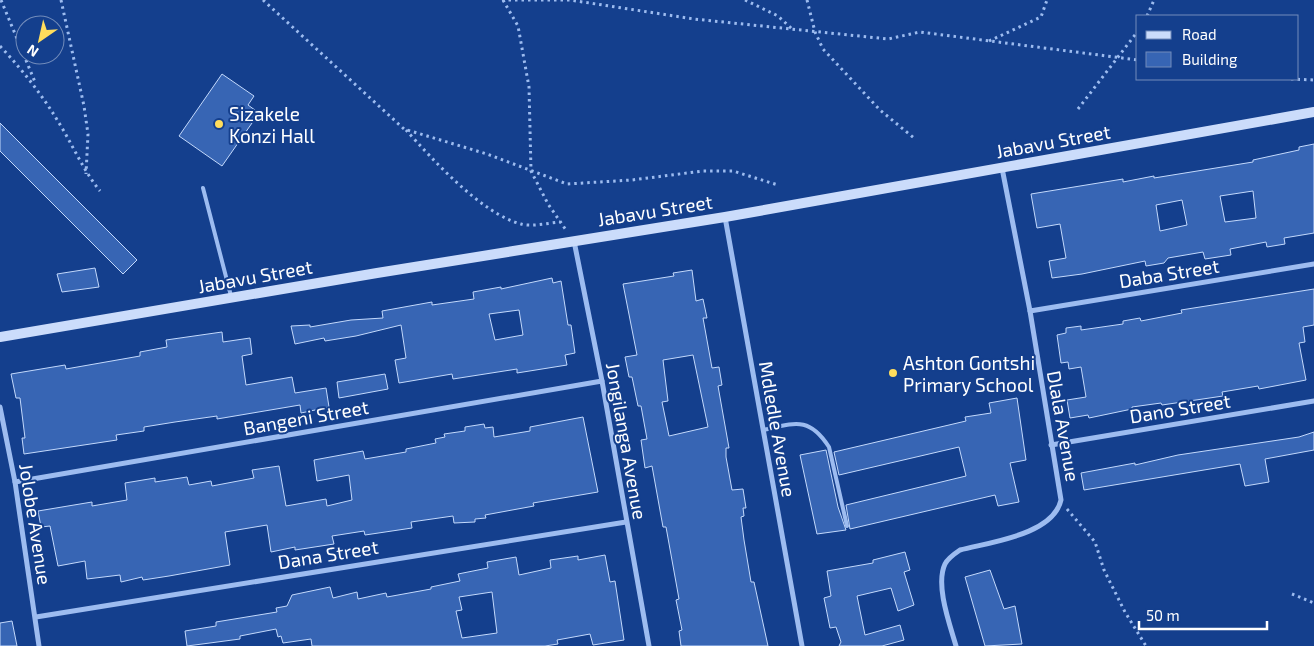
<svg xmlns="http://www.w3.org/2000/svg" width="1314" height="646" viewBox="0 0 1314 646" font-family="'Exo 2',sans-serif">
  <style>
    .building { fill: #3765b4; stroke: #c3d9fc; fill-rule: evenodd }
    .lines { fill: none; stroke-linecap: round; stroke-linejoin: round }
    .path { stroke: #9dbcf0; stroke-width: 3; stroke-dasharray: 2.5 4; stroke-linecap: butt }
    .lane { stroke: #9dbcf0; stroke-width: 4 }
    .street { stroke: #9dbcf0; stroke-width: 5 }
    .secondary { stroke: #cbdcfb; stroke-width: 10 }
    .poi-dot { fill: #ffdd5c; stroke: #143f8d; stroke-width: 2 }
    .labels { text-anchor: middle; dominant-baseline: central; stroke-width: 4; stroke-linejoin: round; paint-order: stroke }
    .poi-label { font-size: 19px; fill: #fff; stroke: #143f8d; text-anchor: start }
    .street-label { font-size: 19px; fill: #fff; stroke: #143f8d }
  </style>
  <rect width="100%" height="100%" fill="#143f8d"/>
  <g class="building">
    <path d="M222,74L254,96L248,105L259,113L222,166L179,136Z"/>
    <path d="M0,123L137,260L123,274L0,151Z"/>
    <path d="M1314,144V233L1284,238L1285,244L1267,247L1266,242L1230,249L1231,255L1205,259L1203,252L1168,258L1164,263L1146,266L1145,261L1082,274L1052,278L1049,261L1066,258L1060,224L1037,228L1031,194L1123,179V182L1154,176V178L1253,162V160L1299,150V147ZM1253,191L1256,218L1225,222L1220,196ZM1182,200L1187,225L1160,231L1156,205Z"/>
    <path d="M95,268L99,287L62,292L57,274Z"/>
    <path d="M692,270L696,301L703,299L707,318H703L712,368L719,367L722,385L718,386L729,448H726V457L732,490L743,489L746,508H743L744,516L741,517L744,540L751,582H754L768,646H681L679,631L682,630L676,600L679,599L666,527H663L652,466L645,468L641,440L647,439L641,406H638L632,377H629L625,357L637,355L623,284L674,276L673,273ZM693,355L708,427L669,436L662,402L668,401L663,360Z"/>
    <path d="M552,278L553,283L561,281L568,325H571L575,353L565,355L567,365L517,373V369L453,379L452,374L399,383L395,360L406,358L401,325L356,336L325,341L324,338L295,344L291,326L310,325V327L351,320L383,318L382,311L432,302V305L474,299L473,292L501,287V289ZM519,310L523,335L495,340L489,314Z"/>
    <path d="M1314,289V325L1303,327L1305,342L1299,343L1306,380L1259,389L1258,386L1222,392L1223,396L1162,405L1161,403L1132,407V409L1089,418L1088,415L1070,418L1067,400L1086,397L1081,367L1069,369L1068,362L1061,363L1057,335L1066,333V328L1081,326V330L1123,324V321L1140,318L1141,321L1182,313L1181,310Z"/>
    <path d="M222,332L223,342L250,338L252,354L242,356L246,385L292,377L295,393L326,388L329,407L301,413L300,405L217,419V416L175,422L144,427V431L116,435L117,440L24,454L22,438H25L20,398H16L11,374L65,365L66,369L140,356V352L167,347L166,340Z"/>
    <path d="M385,374L388,389L339,398L337,382Z"/>
    <path d="M1017,398L1026,460L1010,463L1019,502L998,506L995,495L850,529L846,505L966,476L959,447L839,475L834,452L966,421L965,417L991,413L989,403Z"/>
    <path d="M583,417L598,492L533,503L534,506L485,515L486,518L475,519V522L454,523L453,516L411,522L412,528L365,535L364,531L332,536L334,544L295,550V547L271,552L267,525L225,532L230,565L169,576L143,580L142,577L121,582L120,575L87,579L85,561L58,566L50,526L41,527L38,511L92,502V506L127,500L125,483L155,478V482L187,477L189,485L211,481L212,486L254,478L252,470L279,466L286,506L326,499L327,506L352,500L349,475L317,481L314,460L363,451L365,459L406,452V449L436,443L435,439L445,437L444,434L465,431V427L484,424L485,428L493,427L494,437L530,431V427Z"/>
    <path d="M1314,432V450L1265,459L1269,482L1245,486L1240,464L1084,490L1081,473L1135,463V465L1178,455L1299,437Z"/>
    <path d="M826,450L838,507L846,530L817,534L800,455Z"/>
    <path d="M905,552L910,570L904,572L914,605L898,611L891,588L857,596L865,635L900,625L904,640L882,646H839L841,642L836,627L830,628L824,598L831,596L827,571L873,563V560Z"/>
    <path d="M605,555L610,582L615,581L624,640L593,645L590,634L557,640L558,644L545,646H312L311,639L283,643L281,636L278,637L276,629L240,636V639L187,646L185,631L216,626V622L277,612L276,608L287,606L292,595L330,587L333,598L357,592L358,599L386,593L387,597L431,589V587L460,581L458,574L488,568L487,562L516,557L519,575L551,568L550,560L578,556V560ZM492,592L497,633L462,638L456,611L462,610L459,597Z"/>
    <path d="M990,570L1004,609L1015,606L1022,644L985,646L965,577Z"/>
    <path d="M12,621L17,646H0V623Z"/>
  </g>
  <g class="lines">
    <g class="path">
      <path d="M1,0L35,82"/>
      <path d="M61,0L84,106L88,134L86,174"/>
      <path d="M263,0L404,129L487,154L567,184L632,180L703,171H733L778,185"/>
      <path d="M502,0H570L694,19L888,39L920,32L1138,60"/>
      <path d="M503,0L518,26L529,87L531,171L548,204L566,230"/>
      <path d="M745,0L778,16L792,29"/>
      <path d="M807,0L815,32L823,49L880,110L914,138"/>
      <path d="M1147,16L1154,0"/>
      <path d="M989,41L1041,17L1047,0"/>
      <path d="M0,46C25,73 44,97 62,128C75,150 84,171 100,191"/>
      <path d="M1291,79L1314,80"/>
      <path d="M1078,109L1138,31"/>
      <path d="M406,130C433,160 482,214 521,224C532,227 548,223 560,222"/>
      <path d="M1067,509L1095,542L1104,570L1125,612L1146,646"/>
      <path d="M1292,594L1314,603"/>
    </g>
    <g class="lane">
      <path d="M203,188L231,296"/>
      <path d="M763,430C795,423 809,416 829,447L847,526"/>
    </g>
    <g class="street">
      <path d="M725,217L802,646"/>
      <path d="M574,241L602,381L649,646"/>
      <path d="M1030,311L1314,264"/>
      <path d="M0,407L15,482L39,646"/>
      <path d="M1051,445L1314,401"/>
      <path d="M15,482L602,381"/>
      <path d="M36,617L626,522"/>
      <path d="M956,646C950,625 935,585 945,564C948,558 954,554 960,550C990,542 1053,535 1061,500L1030,311L1002,168"/>
    </g>
    <path class="secondary" d="M0,337L377,273L725,217L1314,112"/>
  </g>
  <g class="poi-dot">
    <circle cx="219" cy="124" r="5"/>
    <circle cx="893" cy="373" r="5"/>
  </g>
  <g class="labels">
    <g class="poi-label">
      <text x="229" y="113">Sizakele<tspan x="229" dy="22">Konzi Hall</tspan></text>
      <text x="903" y="362">Ashton Gontshi<tspan x="903" dy="22">Primary School</tspan></text>
    </g>
    <g class="street-label">
      <text transform="translate(1053 141) rotate(-10)">Jabavu Street</text>
      <text transform="translate(655 210) rotate(-9)">Jabavu Street</text>
      <text transform="translate(1169 273) rotate(-9)">Daba Street</text>
      <text transform="translate(255 276) rotate(-10)">Jabavu Street</text>
      <text transform="translate(1180 408) rotate(-9)">Dano Street</text>
      <text transform="translate(306 417) rotate(-10)">Bangeni Street</text>
      <text transform="translate(1064 426) rotate(80)">Dlala Avenue</text>
      <text transform="translate(778 429) rotate(80)">Mdledle Avenue</text>
      <text transform="translate(627 441) rotate(80)">Jongilanga Avenue</text>
      <text transform="translate(36 524) rotate(81)">Jolobe Avenue</text>
      <text transform="translate(328 554) rotate(-9)">Dana Street</text>
    </g>
  </g>
  <rect x="1136" y="15" width="162" height="65" fill="#143f8d" stroke="#728cbb"/>
  <rect x="1146" y="31" width="25" height="8" fill="#cbdcfb" stroke="#728cbb"/>
  <text x="1182" y="40" font-size="15" fill="#ffffff">Road</text>
  <rect x="1146" y="52" width="25" height="15" fill="#3765b4" stroke="#728cbb"/>
  <text x="1182" y="65" font-size="15" fill="#ffffff">Building</text>
  <g transform="translate(40 40) rotate(214)"><circle r="24" fill="#143f8d" stroke="#728cbb"/>
  <path d="M0-4L9 19L0 12L-9 19Z" fill="#ffdd5c"/>
  <text y="-8" font-size="14" font-weight="bold" text-anchor="middle" fill="#ffffff">N</text>
  </g>
  <path d="M1139 621v8h128v-8" fill="none" stroke="#ffffff" stroke-width="2.5"/>
  <text x="1146" y="621" font-size="15" fill="#ffffff" stroke="#143f8d" stroke-width="4" paint-order="stroke">50 m</text>
</svg>
